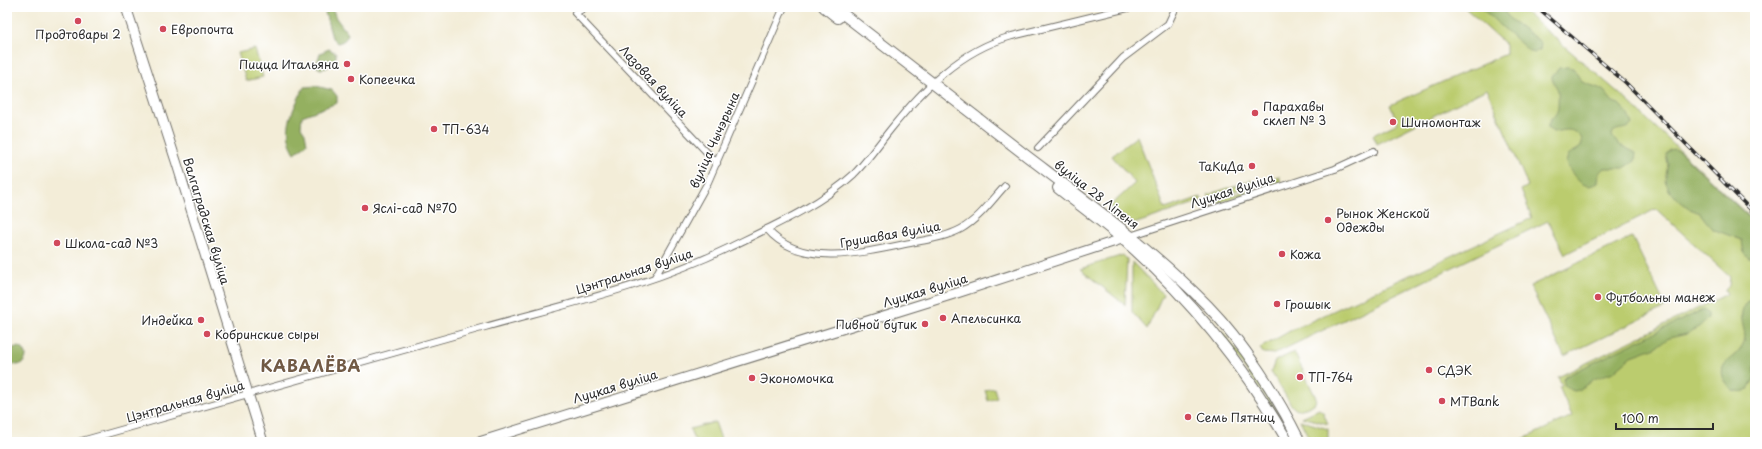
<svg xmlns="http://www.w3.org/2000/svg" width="1762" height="449" viewBox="0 0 1762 449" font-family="'Playpen Sans',sans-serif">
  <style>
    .green { fill: #bbcc6e; stroke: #737c4c }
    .forest { fill: #94b061; stroke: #606e46 }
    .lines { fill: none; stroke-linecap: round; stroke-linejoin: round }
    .street-casing { stroke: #716f68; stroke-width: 8 }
    .secondary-casing { stroke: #716f68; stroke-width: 11 }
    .primary-casing { stroke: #716f68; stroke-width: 12 }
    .street { stroke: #fff; stroke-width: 6 }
    .secondary { stroke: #fff; stroke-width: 9 }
    .primary { stroke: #fff; stroke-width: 10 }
    .rail-casing { stroke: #2b2b2b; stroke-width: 3.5 }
    .rail { stroke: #fff; stroke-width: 2; stroke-dasharray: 6; stroke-linecap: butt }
    .poi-dot { fill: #d1495b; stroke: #fff; stroke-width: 1.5 }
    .labels { text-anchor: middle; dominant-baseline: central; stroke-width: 3; stroke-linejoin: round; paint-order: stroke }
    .poi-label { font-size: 12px; fill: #2b2b2b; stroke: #fff; text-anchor: start }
    .street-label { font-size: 12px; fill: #2b2b2b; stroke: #fff }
    .district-label { font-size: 16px; font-weight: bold; letter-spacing: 1px; fill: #715a45; stroke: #fff }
  </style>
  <rect width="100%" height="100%" fill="#fff"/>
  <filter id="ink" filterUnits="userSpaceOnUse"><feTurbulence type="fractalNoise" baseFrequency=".025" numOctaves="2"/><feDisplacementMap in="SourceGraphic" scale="8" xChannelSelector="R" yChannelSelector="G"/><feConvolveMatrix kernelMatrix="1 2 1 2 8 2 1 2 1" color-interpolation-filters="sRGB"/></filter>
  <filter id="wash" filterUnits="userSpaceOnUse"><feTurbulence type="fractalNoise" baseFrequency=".012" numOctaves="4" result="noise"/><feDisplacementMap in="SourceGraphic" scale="16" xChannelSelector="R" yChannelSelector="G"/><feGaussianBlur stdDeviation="0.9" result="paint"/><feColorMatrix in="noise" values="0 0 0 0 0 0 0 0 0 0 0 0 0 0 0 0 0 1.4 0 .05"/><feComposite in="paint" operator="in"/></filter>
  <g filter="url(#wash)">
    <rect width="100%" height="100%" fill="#f3edd8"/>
    <g class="green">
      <path d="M1464,7H1519L1628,101L1755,222V442H1517L1572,416L1559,387L1562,386L1558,377L1727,294L1725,290L1729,286L1730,277L1656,209L1565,254L1548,221L1274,354L1263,353L1260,348L1290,331L1532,218L1521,190L1528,186L1487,89L1377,144L1373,135L1398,123L1390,105L1506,54V45Z"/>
      <path d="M255,49L263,77L246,81L238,53Z"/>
      <path d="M1137,136L1165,209L1201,197V201L1134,224L1109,207L1135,183L1112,156Z"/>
      <path d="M1279,176L1281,182L1262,188L1260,182Z"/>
      <path d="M1251,180L1252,185L1211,199L1208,195Z"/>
      <path d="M1254,188V191L1215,204L1213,201Z"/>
      <path d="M1632,237L1666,307L1564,356L1530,286Z"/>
      <path d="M1123,255L1127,259L1125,305L1080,269Z"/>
      <path d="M1132,262L1163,294L1147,329L1132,312Z"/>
      <path d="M1222,332L1256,376L1296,442H1293L1279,417L1220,333Z"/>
      <path d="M1294,352L1316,398L1315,403L1309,407L1297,410L1292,406L1271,372L1275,361Z"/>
      <path d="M994,388L997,398L988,401L985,390Z"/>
      <path d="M1319,409L1323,412L1328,424L1302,417Z"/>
      <path d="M1300,420L1328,429V442H1311Z"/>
      <path d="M715,422L722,442H700L693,438L690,429Z"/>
    </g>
    <g class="forest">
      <path d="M325,7H332L336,18L348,34C346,40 343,42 337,43L332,38L324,9Z"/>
      <path d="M1480,7H1501L1510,19L1538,40L1541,43L1540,50L1533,53L1529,51Z"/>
      <path d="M329,49L336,53V58L327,68L320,69L316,66L320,53Z"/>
      <path d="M1567,67L1573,68L1582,82L1599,88L1604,91L1613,102L1619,104L1627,113L1632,124C1628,131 1619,127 1613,132L1612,136L1618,144L1636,153L1635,161L1624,168H1604L1599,173L1598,182C1584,194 1572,174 1566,163L1568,155C1576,149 1585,149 1581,137C1572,127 1565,130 1553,132L1548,128C1547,119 1557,117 1558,108C1558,104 1559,91 1557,88C1554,83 1552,82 1552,76L1559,68Z"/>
      <path d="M316,86L332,90L337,96V103L302,116L301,127L305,133L307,144L295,153C280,131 294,108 304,87Z"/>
      <path d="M1674,149L1679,151L1755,223V258H1748L1744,254L1742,240L1712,229L1700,213L1690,209L1675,197L1669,190L1665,180L1668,164L1666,154L1669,150Z"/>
      <path d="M1755,295V377L1748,390C1742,392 1738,392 1733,390C1729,388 1727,385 1725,381C1714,361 1739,358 1744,343C1745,339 1745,334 1744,330C1739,311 1742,308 1755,295Z"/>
      <path d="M1704,309L1708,314V318L1700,326L1687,334L1669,338L1656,347L1632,356L1613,372L1594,379L1579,390L1574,391L1565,387L1563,379L1566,376Z"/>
      <circle cx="17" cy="356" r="9"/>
    </g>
  </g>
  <g filter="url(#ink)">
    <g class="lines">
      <defs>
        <g id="street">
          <path d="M586,7L575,13L717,163"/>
          <path d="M1038,148L1123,58L1168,24L1176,7"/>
          <path d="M767,229C799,268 863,253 905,244C924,240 944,238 961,229C979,219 992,200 1005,186"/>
          <path d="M1130,236L1335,169L1374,151"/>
          <path d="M655,277L708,182L784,7"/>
          <path d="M78,442C214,404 350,366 485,327C567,304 652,285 728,248C769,228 821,205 854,174C867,161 878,145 890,130C923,89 959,51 1012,36L1132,7"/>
        </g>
        <g id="secondary">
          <path d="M126,7L177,164L263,442"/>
          <path d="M479,442L954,294L1128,237"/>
        </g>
        <g id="primary">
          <path d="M824,7L838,18"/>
          <path d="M834,7C898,57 963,107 1028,157C1090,204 1153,250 1208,306C1243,342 1278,397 1300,442"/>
          <path d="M1058,188C1083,208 1110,227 1134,249C1195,304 1247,371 1288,442"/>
        </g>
      </defs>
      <use href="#street" class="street-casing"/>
      <use href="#secondary" class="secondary-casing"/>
      <use href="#primary" class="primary-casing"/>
      <use href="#street" class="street"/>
      <use href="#secondary" class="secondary"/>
      <use href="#primary" class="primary"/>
      <defs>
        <path id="rail" d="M1537,7L1626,83L1755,214"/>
      </defs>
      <use href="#rail" class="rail-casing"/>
      <use href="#rail" class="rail"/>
    </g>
  </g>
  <g class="poi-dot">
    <circle cx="78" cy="21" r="4"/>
    <circle cx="163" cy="29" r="4"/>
    <circle cx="347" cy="64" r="4"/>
    <circle cx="351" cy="79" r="4"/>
    <circle cx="1255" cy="113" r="4"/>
    <circle cx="1393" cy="122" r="4"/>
    <circle cx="434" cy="129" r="4"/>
    <circle cx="1252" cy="166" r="4"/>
    <circle cx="365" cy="208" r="4"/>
    <circle cx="1328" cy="220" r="4"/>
    <circle cx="57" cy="243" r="4"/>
    <circle cx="1282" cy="254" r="4"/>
    <circle cx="1598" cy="297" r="4"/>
    <circle cx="1277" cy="304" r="4"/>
    <circle cx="943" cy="318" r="4"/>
    <circle cx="201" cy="320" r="4"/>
    <circle cx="925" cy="324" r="4"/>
    <circle cx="207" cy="334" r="4"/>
    <circle cx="1429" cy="370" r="4"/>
    <circle cx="1300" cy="377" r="4"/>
    <circle cx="752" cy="378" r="4"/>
    <circle cx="1442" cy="401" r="4"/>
    <circle cx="1188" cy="417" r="4"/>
  </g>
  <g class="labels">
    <g class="poi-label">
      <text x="171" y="29">Европочта</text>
      <text x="78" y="34" text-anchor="middle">Продтовары 2</text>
      <text x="339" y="64" text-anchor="end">Пицца Итальяна</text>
      <text x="359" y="79">Копеечка</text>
      <text x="1263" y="106">Парахавы<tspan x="1263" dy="14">склеп № 3</tspan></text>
      <text x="1401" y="122">Шиномонтаж</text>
      <text x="442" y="129">ТП-634</text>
      <text x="1244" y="166" text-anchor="end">ТаКиДа</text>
      <text x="373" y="208">Яслі-сад №70</text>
      <text x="1336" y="213">Рынок Женской<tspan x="1336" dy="14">Одежды</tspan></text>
      <text x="65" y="243">Школа-сад №3</text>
      <text x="1290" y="254">Кожа</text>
      <text x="1606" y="297">Футбольны манеж</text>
      <text x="1285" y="304">Грошык</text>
      <text x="951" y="318">Апельсинка</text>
      <text x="193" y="320" text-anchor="end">Индейка</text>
      <text x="917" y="324" text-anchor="end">Пивной бутик</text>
      <text x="215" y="334">Кобринские сыры</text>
      <text x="1437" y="370">СДЭК</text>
      <text x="1308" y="377">ТП-764</text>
      <text x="760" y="378">Экономочка</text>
      <text x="1450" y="401">MTBank</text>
      <text x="1196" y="417">Семь Пятниц</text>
    </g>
    <g class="street-label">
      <text transform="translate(654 81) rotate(47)">Лазовая вуліца</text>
      <text transform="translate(714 140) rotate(-66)">вуліца Чычэрына</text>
      <text transform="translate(1232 190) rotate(-18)">Луцкая вуліца</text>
      <text transform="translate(1097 194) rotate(38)">вуліца 28 Ліпеня</text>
      <text transform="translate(207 221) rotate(73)">Валгаградская вуліца</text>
      <text transform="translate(890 234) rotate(-10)">Грушавая вуліца</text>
      <text transform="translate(634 271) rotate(-18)">Цэнтральная вуліца</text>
      <text transform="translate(925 290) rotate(-17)">Луцкая вуліца</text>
      <text transform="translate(615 386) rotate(-17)">Луцкая вуліца</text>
      <text transform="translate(185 401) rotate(-16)">Цэнтральная вуліца</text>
    </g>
    <g class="district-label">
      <text x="311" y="365">КАВАЛЁВА</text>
    </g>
  </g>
  <rect width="1762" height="449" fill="none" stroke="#fff" stroke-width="24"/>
  <path d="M1616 423v6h97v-6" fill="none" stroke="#2b2b2b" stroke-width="2"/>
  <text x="1622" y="423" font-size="12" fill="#2b2b2b" stroke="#ffffff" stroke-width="3" paint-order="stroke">100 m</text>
</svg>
